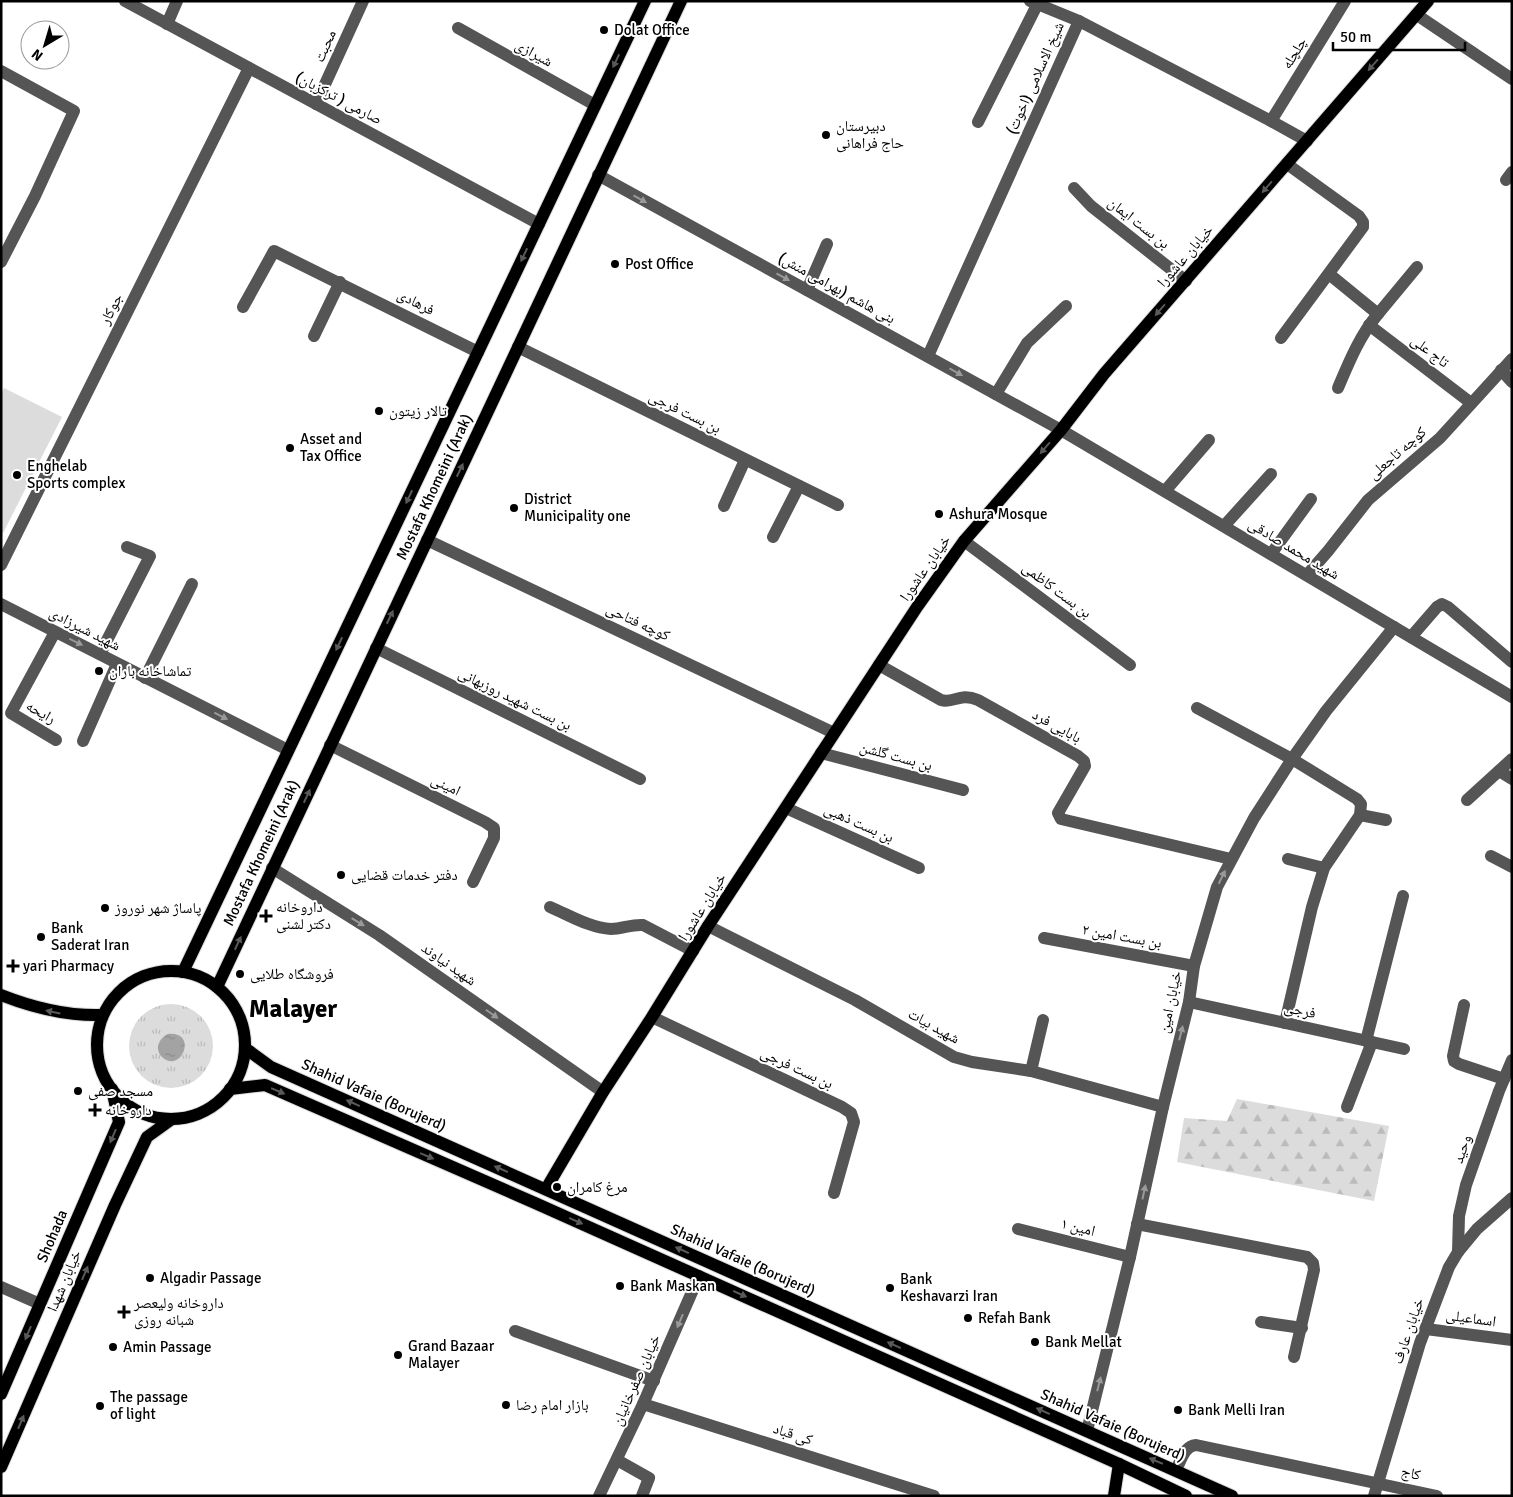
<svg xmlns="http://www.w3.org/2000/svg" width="1513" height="1497" viewBox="0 0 1513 1497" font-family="Signika,'Noto Naskh Arabic',sans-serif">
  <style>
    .grass { fill: url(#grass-tufts) }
    .forest { fill: url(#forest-firs) }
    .pitch { fill: #dcdcdc }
    .water { fill: url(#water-ripples) }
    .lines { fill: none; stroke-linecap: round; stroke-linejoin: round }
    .major-casing { stroke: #dbdbdb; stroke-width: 14 }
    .minor { stroke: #555; stroke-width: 12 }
    .major { stroke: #000; stroke-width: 12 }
    .oneway { fill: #595959 }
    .oneway2 { fill: #999 }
    .poi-dot { fill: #000; stroke: #fff; stroke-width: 2 }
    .labels { text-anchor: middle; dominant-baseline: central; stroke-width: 4; stroke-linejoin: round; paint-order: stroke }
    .poi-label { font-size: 15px; fill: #000; stroke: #fff; text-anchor: start }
    .street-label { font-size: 15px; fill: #000; stroke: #fff }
    .town-label { font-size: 25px; font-weight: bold; fill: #000; stroke: #fff }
  </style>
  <defs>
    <pattern id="grass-tufts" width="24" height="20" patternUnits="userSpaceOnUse" patternTransform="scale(1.25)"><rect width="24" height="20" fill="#dcdcdc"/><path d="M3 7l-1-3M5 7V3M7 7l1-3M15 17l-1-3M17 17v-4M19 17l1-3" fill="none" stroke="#bbb"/></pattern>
    <pattern id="forest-firs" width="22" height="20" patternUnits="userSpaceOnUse" patternTransform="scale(1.25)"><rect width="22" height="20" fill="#dcdcdc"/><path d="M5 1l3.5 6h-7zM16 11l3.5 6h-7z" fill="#bbb"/></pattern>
    <pattern id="water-ripples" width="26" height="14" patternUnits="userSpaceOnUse" patternTransform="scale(1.25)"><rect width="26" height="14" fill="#a3a3a3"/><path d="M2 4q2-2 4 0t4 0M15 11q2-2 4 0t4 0" fill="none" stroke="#8b8b8b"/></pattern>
  </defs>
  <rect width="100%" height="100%" fill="#fff"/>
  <circle class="grass" cx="171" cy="1046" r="42"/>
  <path class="forest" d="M1237,1099L1389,1126L1374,1201L1177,1162L1184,1118L1227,1121Z"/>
  <path class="pitch" d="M4,388L62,417L3,533H1V394Z"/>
  <path class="water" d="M168,1034C199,1031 181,1075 162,1057C154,1049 159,1038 168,1034Z"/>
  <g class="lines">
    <defs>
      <g id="major">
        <circle cx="171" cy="1045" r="74"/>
        <path d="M183,972L645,1"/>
        <path d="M217,987L681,1"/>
        <path d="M1,995C34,1008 66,1016 101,1015"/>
        <path d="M245,1048L271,1067L1232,1496"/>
        <path d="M230,1089L265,1085L535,1203L1119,1464L1186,1496"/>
        <path d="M546,1189L603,1092L652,1017L708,926L917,607L964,541L1061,430L1104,374L1428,1"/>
        <path d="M1,1394L119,1122L112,1089"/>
        <path d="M1,1467L115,1205L147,1137L172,1119"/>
        <path d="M1114,1496L1119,1464"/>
      </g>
    </defs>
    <use href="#major" class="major-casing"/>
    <g class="minor">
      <path d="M125,1L539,224"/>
      <path d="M1030,1L1079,21"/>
      <path d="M1417,15L1512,79"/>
      <path d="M167,24L177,1"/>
      <path d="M458,28L595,105"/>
      <path d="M1,71L74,111L35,196L1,262"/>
      <path d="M316,104L363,1"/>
      <path d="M1271,121L1345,1"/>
      <path d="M978,122L1039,1"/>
      <path d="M598,175L1061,430L1512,697"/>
      <path d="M1506,180L1512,172"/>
      <path d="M1074,188L1091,206L1186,281"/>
      <path d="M1329,274L1378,314C1360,335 1349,362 1338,388"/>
      <path d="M807,290L827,244"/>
      <path d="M243,307L274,251L478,352"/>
      <path d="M1378,314L1417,267"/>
      <path d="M1369,325L1471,403"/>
      <path d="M314,336L340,282"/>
      <path d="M1281,338L1363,227V222L1359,216L1287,164"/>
      <path d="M518,347L838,505"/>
      <path d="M928,356L1079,21L1271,121L1307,141"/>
      <path d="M1501,370L1512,382"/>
      <path d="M996,394L1027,343L1066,306"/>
      <path d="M1165,491L1209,440"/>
      <path d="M724,506L745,460"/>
      <path d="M1224,526L1271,474"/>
      <path d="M773,537L799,486"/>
      <path d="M427,540L834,733"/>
      <path d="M964,541L1130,665"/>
      <path d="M1271,554L1311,499"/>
      <path d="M1,565L249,68"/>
      <path d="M1307,575L1328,551L1368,500L1440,438L1512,359"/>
      <path d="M1,604L288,750"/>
      <path d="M55,632L11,713L56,740"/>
      <path d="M1411,637L1437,607L1442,604L1448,607L1512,662"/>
      <path d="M376,648L640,779"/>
      <path d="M100,654L150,556L127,547"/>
      <path d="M879,665L941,700C954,704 959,692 978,700L1078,756L1084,761L1085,766L1058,813L1061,819L1231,859"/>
      <path d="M145,678L192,584"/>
      <path d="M1197,708L1292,759L1357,799L1361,804L1360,815L1324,868L1312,907L1285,1023"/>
      <path d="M83,741L117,664"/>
      <path d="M330,745L485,822L494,828V838L473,882"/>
      <path d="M821,753L963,790"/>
      <path d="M1499,771L1512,779"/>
      <path d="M1467,800L1512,759"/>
      <path d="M786,808L919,868"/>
      <path d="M1360,815L1386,820"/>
      <path d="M1491,856L1512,867"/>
      <path d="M1288,859L1324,868"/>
      <path d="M272,868L379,935L603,1092"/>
      <path d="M550,907C569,915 590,928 611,929C622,929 632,924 643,925L693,951"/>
      <path d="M708,926L855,1000L954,1057L972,1062L1031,1071L1163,1107"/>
      <path d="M1044,938L1194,966"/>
      <path d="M1189,1002L1404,1049"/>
      <path d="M1464,1005L1453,1056L1454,1061L1459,1064L1504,1079"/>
      <path d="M652,1017L842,1107L851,1113L854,1122L834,1193"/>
      <path d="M1366,1041L1403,896"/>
      <path d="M1031,1071L1043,1020"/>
      <path d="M1347,1107L1372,1042"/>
      <path d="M1137,1224L1307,1257L1313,1263L1314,1270L1294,1357"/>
      <path d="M1018,1229L1130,1257"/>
      <path d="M1458,1252L1459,1216L1466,1185L1499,1091L1512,1060"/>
      <path d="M1,1287L40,1304"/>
      <path d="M1261,1322L1302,1328"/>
      <path d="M1426,1329L1512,1340"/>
      <path d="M515,1331L654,1381"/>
      <path d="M643,1404L934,1496"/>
      <path d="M1087,1431L1130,1257L1163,1107L1189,1002L1194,966L1217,887L1254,818L1292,759L1326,711L1394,627"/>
      <path d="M617,1460L649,1478L642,1496"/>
      <path d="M1176,1470C1181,1461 1184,1446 1196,1445L1437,1496"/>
      <path d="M599,1496L643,1404L699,1276"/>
      <path d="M1374,1496L1420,1343L1449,1267L1458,1252L1477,1229L1512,1198"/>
    </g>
    <use href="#major" class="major"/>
  </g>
  <defs><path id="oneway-solid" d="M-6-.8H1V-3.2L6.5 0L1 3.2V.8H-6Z" transform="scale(1.25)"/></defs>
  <g class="oneway">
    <use href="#oneway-solid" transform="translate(616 61) rotate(115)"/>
    <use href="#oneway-solid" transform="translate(1373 65) rotate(131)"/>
    <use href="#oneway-solid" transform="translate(1267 187) rotate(131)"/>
    <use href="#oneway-solid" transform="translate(524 255) rotate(115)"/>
    <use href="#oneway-solid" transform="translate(1160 310) rotate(131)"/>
    <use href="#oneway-solid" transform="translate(1045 448) rotate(131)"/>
    <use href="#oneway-solid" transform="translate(460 470) rotate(-65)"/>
    <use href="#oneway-solid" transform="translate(409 497) rotate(115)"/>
    <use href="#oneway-solid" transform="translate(390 617) rotate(-65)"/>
    <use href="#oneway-solid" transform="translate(339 644) rotate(115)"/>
    <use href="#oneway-solid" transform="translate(307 796) rotate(-65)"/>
    <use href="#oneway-solid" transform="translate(238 943) rotate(-65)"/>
    <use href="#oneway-solid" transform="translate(53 1012) rotate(-168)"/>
    <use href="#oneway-solid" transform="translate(278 1091) rotate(23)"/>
    <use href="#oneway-solid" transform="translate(353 1103) rotate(-156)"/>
    <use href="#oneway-solid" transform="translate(113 1136) rotate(113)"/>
    <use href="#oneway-solid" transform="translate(427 1156) rotate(23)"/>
    <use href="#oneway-solid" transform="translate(501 1169) rotate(-156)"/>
    <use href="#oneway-solid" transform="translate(576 1221) rotate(24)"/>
    <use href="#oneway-solid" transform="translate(682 1250) rotate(-156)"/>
    <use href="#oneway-solid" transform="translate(85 1273) rotate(-67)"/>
    <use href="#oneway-solid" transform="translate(740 1294) rotate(24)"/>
    <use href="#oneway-solid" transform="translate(28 1333) rotate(113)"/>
    <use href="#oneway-solid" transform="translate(894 1345) rotate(-156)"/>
    <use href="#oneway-solid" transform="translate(1043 1411) rotate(-156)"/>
    <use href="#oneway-solid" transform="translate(21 1422) rotate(-67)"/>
    <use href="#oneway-solid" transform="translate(1156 1461) rotate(-157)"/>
  </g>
  <g class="oneway2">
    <use href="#oneway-solid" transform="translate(640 199) rotate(29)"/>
    <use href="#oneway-solid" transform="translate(783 277) rotate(29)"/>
    <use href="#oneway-solid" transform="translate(956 372) rotate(29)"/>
    <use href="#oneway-solid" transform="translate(76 642) rotate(26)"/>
    <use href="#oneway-solid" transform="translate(221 716) rotate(27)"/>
    <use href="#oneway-solid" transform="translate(1222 877) rotate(-64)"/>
    <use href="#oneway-solid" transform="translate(358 922) rotate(31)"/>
    <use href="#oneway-solid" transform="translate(492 1014) rotate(35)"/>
    <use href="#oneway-solid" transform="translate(1181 1033) rotate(-76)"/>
    <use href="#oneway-solid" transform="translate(1144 1192) rotate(-78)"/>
    <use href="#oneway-solid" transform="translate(680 1321) rotate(113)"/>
    <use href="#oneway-solid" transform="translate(1099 1384) rotate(-76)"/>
  </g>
  <g class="poi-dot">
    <circle cx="604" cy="30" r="5"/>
    <circle cx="826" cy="135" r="5"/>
    <circle cx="615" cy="264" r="5"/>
    <circle cx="379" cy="411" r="5"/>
    <circle cx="290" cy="448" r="5"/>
    <circle cx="17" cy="475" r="5"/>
    <circle cx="514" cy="508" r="5"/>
    <circle cx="939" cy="514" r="5"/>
    <circle cx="99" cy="671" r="5"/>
    <circle cx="341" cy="875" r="5"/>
    <circle cx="105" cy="908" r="5"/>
    <path d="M263.5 908.5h5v5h5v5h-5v5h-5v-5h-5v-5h5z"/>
    <circle cx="41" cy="937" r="5"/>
    <path d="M10.5 958.5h5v5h5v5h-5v5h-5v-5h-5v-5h5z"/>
    <circle cx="240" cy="974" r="5"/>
    <circle cx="78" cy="1091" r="5"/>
    <path d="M92.5 1102.5h5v5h5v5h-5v5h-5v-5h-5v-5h5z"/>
    <circle cx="557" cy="1187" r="5"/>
    <circle cx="150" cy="1278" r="5"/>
    <circle cx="620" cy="1286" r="5"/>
    <circle cx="890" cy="1288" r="5"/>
    <path d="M121.5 1304.5h5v5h5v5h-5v5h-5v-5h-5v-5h5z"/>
    <circle cx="968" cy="1318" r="5"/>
    <circle cx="1035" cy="1342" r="5"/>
    <circle cx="113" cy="1347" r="5"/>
    <circle cx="398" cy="1355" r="5"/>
    <circle cx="506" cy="1405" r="5"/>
    <circle cx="100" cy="1406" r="5"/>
    <circle cx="1178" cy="1410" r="5"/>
  </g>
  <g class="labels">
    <g class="poi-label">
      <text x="614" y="30">Dolat Office</text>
      <text x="836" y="126">دبیرستان<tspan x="836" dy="17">حاج فراهانی</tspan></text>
      <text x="625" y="264">Post Office</text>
      <text x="389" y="411">تالار زیتون</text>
      <text x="300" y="439">Asset and<tspan x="300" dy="17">Tax Office</tspan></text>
      <text x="27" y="466">Enghelab<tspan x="27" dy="17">Sports complex</tspan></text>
      <text x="524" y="499">District<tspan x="524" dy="17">Municipality one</tspan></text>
      <text x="949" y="514">Ashura Mosque</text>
      <text x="109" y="671">تماشاخانه باران</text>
      <text x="351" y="875">دفتر خدمات قضایی</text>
      <text x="276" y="907">داروخانه<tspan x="276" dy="17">دکتر لشنی</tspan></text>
      <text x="115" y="908">پاساژ شهر نوروز</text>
      <text x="51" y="928">Bank<tspan x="51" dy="17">Saderat Iran</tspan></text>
      <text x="23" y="966">yari Pharmacy</text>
      <text x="250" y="974">فروشگاه طلایی</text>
      <text x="88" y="1091">مسجد صفی</text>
      <text x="105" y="1110">داروخانه</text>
      <text x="567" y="1187">مرغ کامران</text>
      <text x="160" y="1278">Algadir Passage</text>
      <text x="900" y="1279">Bank<tspan x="900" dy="17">Keshavarzi Iran</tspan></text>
      <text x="630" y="1286">Bank Maskan</text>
      <text x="134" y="1303">داروخانه ولیعصر<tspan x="134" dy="17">شبانه روزی</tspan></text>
      <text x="978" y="1318">Refah Bank</text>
      <text x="1045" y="1342">Bank Mellat</text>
      <text x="408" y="1346">Grand Bazaar<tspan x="408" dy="17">Malayer</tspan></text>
      <text x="123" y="1347">Amin Passage</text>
      <text x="110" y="1397">The passage<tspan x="110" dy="17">of light</tspan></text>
      <text x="516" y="1405">بازار امام رضا</text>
      <text x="1188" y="1410">Bank Melli Iran</text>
    </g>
    <g class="street-label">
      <text transform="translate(325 46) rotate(-66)">محبت</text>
      <text transform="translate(534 53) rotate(29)">شیرازی</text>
      <text transform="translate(1294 53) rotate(-58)">چلچله</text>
      <text transform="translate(1035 78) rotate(-66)">شیخ الاسلامی (اخوت)</text>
      <text transform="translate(339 98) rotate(28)">صارمی ( ترکزبان)</text>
      <text transform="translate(1139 223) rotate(38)">بن بست ایمان</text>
      <text transform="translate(1185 256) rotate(-49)">خیابان عاشورا</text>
      <text transform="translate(837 288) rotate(29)">بنی هاشم (بهرامی منش)</text>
      <text transform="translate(416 302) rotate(27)">فرهادی</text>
      <text transform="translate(111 309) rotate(-63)">جوکار</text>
      <text transform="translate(1430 351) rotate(37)">تاج علی</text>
      <text transform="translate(685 412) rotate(26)">بن بست فرجی</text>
      <text transform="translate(1397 453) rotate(-41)">کوچه تاجعلی</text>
      <text transform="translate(434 487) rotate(-65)">Mostafa Khomeini (Arak)</text>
      <text transform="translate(1294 549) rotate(31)">شهید محمد صادقی</text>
      <text transform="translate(925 568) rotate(-55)">خیابان عاشورا</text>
      <text transform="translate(1057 590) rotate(37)">بن بست کاظمی</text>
      <text transform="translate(638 622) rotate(25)">کوچه فتاحی</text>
      <text transform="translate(85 629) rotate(27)">شهید شیرزادی</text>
      <text transform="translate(515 699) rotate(26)">بن بست شهید روزبهانی</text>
      <text transform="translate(41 712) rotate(30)">رایحه</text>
      <text transform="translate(1057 726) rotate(29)">بابایی فرد</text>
      <text transform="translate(896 756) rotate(15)">بن بست گلشن</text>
      <text transform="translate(446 785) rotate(26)">امینی</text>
      <text transform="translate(859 823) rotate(24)">بن بست ذهبی</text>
      <text transform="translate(261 853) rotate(-65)">Mostafa Khomeini (Arak)</text>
      <text transform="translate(702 907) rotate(-58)">خیابان عاشورا</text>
      <text transform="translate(1122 936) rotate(10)">بن بست امین ۲</text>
      <text transform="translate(449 964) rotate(35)">شهید نیاوند</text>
      <text transform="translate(1170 1002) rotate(-78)">خیابان امین</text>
      <text transform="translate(1300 1010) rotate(12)">فرجی</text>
      <text transform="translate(934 1026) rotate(29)">شهید بیات</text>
      <text transform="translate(797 1068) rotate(25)">بن بست فرجی</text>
      <text transform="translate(374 1095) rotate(24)">Shahid Vafaie (Borujerd)</text>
      <text transform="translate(1462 1149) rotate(-71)">وحید</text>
      <text transform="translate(1078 1227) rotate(14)">امین ۱</text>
      <text transform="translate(52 1236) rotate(-67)">Shohada</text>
      <text transform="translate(743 1260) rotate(24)">Shahid Vafaie (Borujerd)</text>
      <text transform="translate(64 1281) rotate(-67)">خیابان شهدا</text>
      <text transform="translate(1471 1318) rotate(8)">اسماعیلی</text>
      <text transform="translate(1408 1331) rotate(-71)">خیابان عارف</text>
      <text transform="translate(636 1380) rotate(-66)">خیابان صفرخانیان</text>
      <text transform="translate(1113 1425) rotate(24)">Shahid Vafaie (Borujerd)</text>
      <text transform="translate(793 1434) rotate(18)">کی قباد</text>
      <text transform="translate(1411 1473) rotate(13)">کاج</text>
    </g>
    <g class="town-label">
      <text x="293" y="1008">Malayer</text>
    </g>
  </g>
  <rect width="1513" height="1497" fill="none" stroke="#000000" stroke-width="5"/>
  <g transform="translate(45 45) rotate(218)"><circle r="24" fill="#ffffff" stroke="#999999"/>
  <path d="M0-4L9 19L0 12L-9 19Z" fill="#000000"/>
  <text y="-8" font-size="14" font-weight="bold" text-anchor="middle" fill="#000000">N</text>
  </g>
  <path d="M1333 42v8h132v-8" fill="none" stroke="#000000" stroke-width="2.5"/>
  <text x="1340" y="42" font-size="15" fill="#000000" stroke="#ffffff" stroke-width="4" paint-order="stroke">50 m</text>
</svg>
